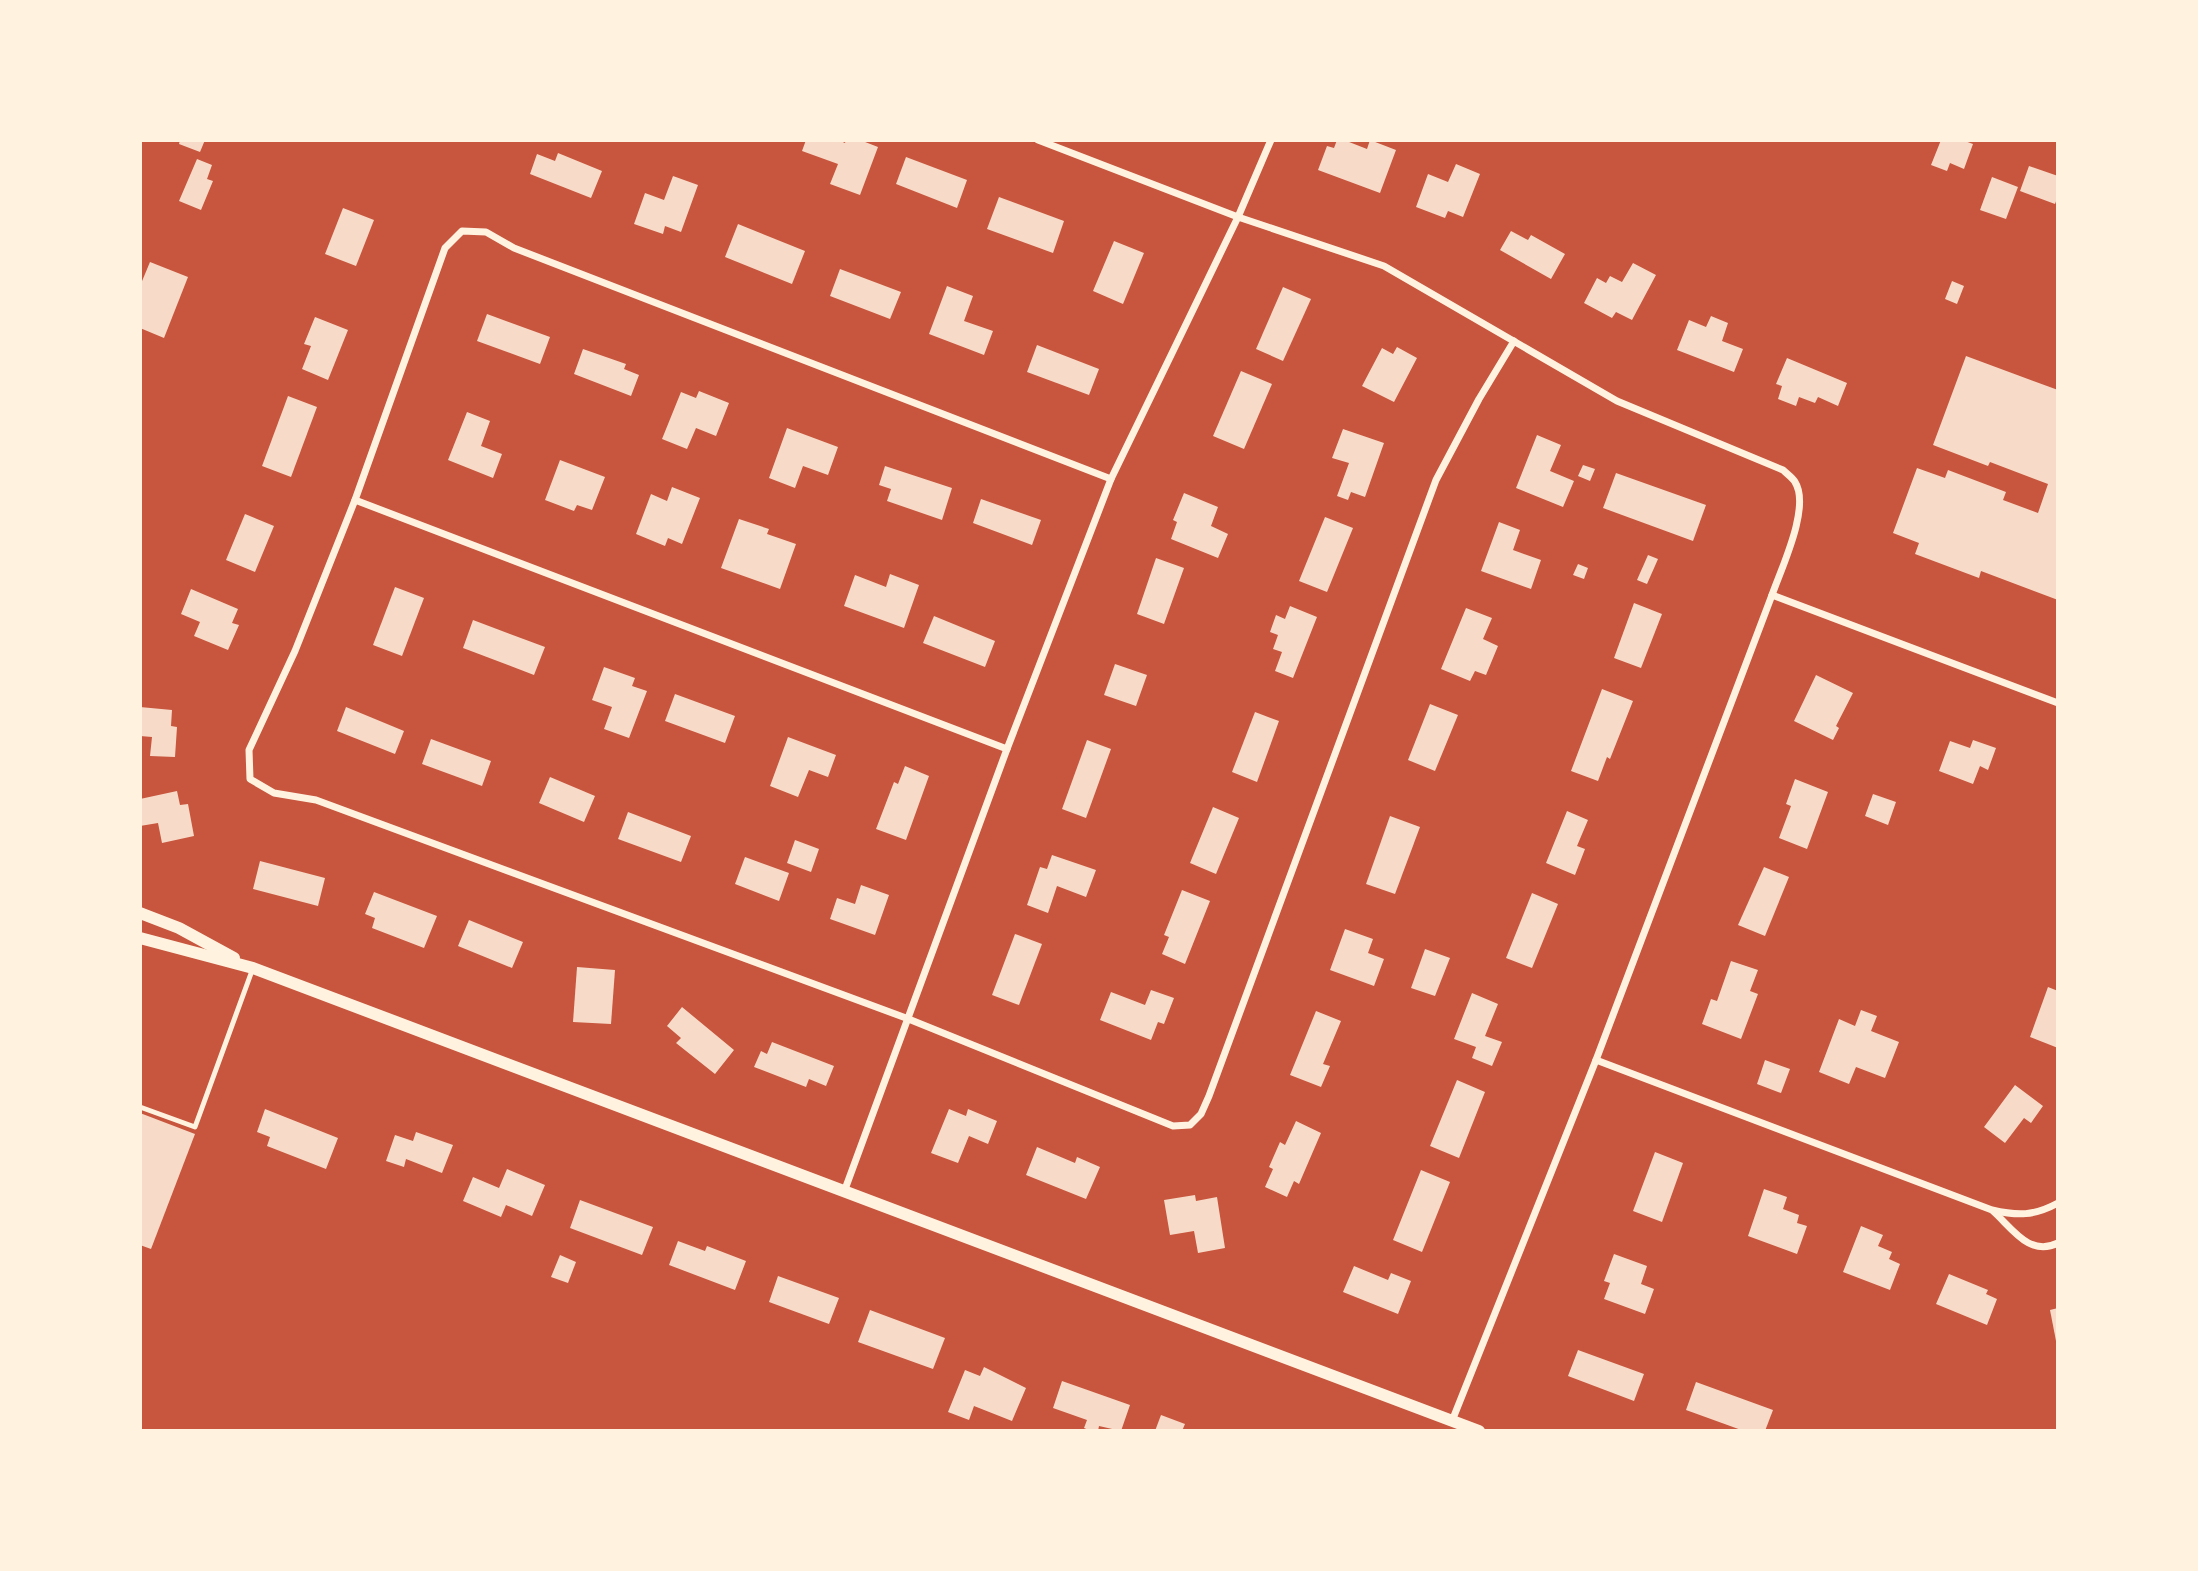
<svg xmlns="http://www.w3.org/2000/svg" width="2198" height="1571" viewBox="0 0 2198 1571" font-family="Bitter,serif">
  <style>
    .building { fill: #f7dbc8 }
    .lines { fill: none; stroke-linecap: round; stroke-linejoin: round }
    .service { stroke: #fff3e0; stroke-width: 5 }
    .minor { stroke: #fff3e0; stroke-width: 7 }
    .tertiary { stroke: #fff3e0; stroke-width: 12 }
  </style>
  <rect width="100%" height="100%" fill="#c8553d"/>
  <g class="building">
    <path d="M180,140H205L200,152L179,144Z"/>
    <path d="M806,140H838L845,143L846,140H860L878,147L860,195L830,184L838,164L802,151Z"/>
    <path d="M1337,140H1344L1367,149L1370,140L1396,150L1380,193L1318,170L1327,146L1334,148Z"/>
    <path d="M1941,140H1962L1973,144L1964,169L1950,163L1947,171L1931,165Z"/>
    <path d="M558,153L602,171L591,198L530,174L537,154L555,161Z"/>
    <path d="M906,157L967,180L957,208L896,184Z"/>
    <path d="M197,159L212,165L207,179L213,181L201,210L179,201Z"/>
    <path d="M1456,164L1480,174L1463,217L1448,211L1445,218L1416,207L1428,174L1448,182Z"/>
    <path d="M2029,166L2058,176V196L2055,204L2020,191Z"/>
    <path d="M673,176L698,185L681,232L665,226L663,234L634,224L645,193L664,200Z"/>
    <path d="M1992,177L2018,187L2006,219L1980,210Z"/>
    <path d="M999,197L1064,221L1053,253L987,229Z"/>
    <path d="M343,208L374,220L356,266L325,254Z"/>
    <path d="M738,224L805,251L792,284L725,257Z"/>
    <path d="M1511,231L1528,240L1531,235L1565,254L1551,279L1500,250Z"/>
    <path d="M1114,241L1144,253L1123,304L1093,291Z"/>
    <path d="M150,262L188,277L164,338L140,328V286Z"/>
    <path d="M1633,263L1656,275L1632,320L1616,312L1612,318L1584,303L1597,278L1606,283L1610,276L1622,282Z"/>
    <path d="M840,269L901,292L890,319L830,296Z"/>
    <path d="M1952,281L1964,286L1957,304L1945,299Z"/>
    <path d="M947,286L973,296L964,321L993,331L984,355L929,334Z"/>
    <path d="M1283,287L1311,299L1283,361L1256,349Z"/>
    <path d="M487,314L550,337L540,364L477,341Z"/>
    <path d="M1711,316L1728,323L1722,341L1743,349L1734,372L1677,350L1689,320L1706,327Z"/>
    <path d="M315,317L348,330L328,380L302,369L311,346L304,344Z"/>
    <path d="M1037,345L1099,369L1089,395L1027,372Z"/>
    <path d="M1397,347L1417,358L1394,402L1362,386L1382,348L1393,354Z"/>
    <path d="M583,349L626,364L624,369L639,375L631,396L574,374Z"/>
    <path d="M1966,356L2058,390V600L1981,571L1979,578L1915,554L1919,543L1893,533L1917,468L1945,478L1948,470L2006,492L2003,500L2038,513L2048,484L1990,462L1988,466L1933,445Z"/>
    <path d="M1787,358L1847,383L1838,406L1818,397L1815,403L1799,397L1796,406L1778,399L1782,386L1776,384Z"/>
    <path d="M1241,371L1272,384L1244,449L1213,436Z"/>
    <path d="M699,391L729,403L716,436L696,428L687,449L662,439L681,392L696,398Z"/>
    <path d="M288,396L317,407L291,477L262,466Z"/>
    <path d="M467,412L490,421L481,446L502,454L493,478L448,460Z"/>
    <path d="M787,428L838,447L828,475L803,466L795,488L769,478Z"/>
    <path d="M1343,429L1384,443L1365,497L1351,492L1348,500L1337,496L1349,463L1332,458Z"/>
    <path d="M1537,435L1561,445L1550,471L1574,481L1563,507L1516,488Z"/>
    <path d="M560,460L605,477L592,510L577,505L574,511L545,500Z"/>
    <path d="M1583,465L1595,469L1590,481L1578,476Z"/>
    <path d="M885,466L952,488L942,520L887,501L891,489L879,485Z"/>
    <path d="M1616,473L1706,505L1693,541L1603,508Z"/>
    <path d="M672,487L700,498L682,544L668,538L665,546L636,534L651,494L667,501Z"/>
    <path d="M1184,493L1218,507L1211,526L1228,534L1218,558L1171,539L1177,522L1173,520Z"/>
    <path d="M981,499L1041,520L1032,545L973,523Z"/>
    <path d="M245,514L274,526L255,572L226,560Z"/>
    <path d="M1325,517L1353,528L1327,592L1299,581Z"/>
    <path d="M739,519L769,529L767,534L796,544L780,589L721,568Z"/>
    <path d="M1499,522L1520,530L1513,550L1541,560L1531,589L1481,571Z"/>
    <path d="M1648,555L1658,559L1647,584L1637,580Z"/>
    <path d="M1156,558L1184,568L1164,624L1137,614Z"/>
    <path d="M1578,564L1588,568L1584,579L1573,575Z"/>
    <path d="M890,574L919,585L904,628L844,606L855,575L886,587Z"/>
    <path d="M395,587L424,598L402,656L373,645Z"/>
    <path d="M191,589L238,609L232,623L239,625L228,650L194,636L200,622L181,614Z"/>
    <path d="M1634,603L1662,614L1641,668L1614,658Z"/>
    <path d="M1290,606L1317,617L1293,678L1275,671L1282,652L1273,649L1278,635L1270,632L1276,615L1285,619Z"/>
    <path d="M1466,608L1492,618L1483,639L1498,646L1486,675L1475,671L1470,681L1441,669Z"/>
    <path d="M934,616L995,641L985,667L923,643Z"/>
    <path d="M473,620L545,647L534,675L463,648Z"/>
    <path d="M1115,664L1147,675L1136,706L1104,695Z"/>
    <path d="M604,667L635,678L632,686L647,691L629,738L604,729L612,707L592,700Z"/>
    <path d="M1816,675L1853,693L1836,726L1839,728L1833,740L1794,721Z"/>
    <path d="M1602,689L1633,701L1610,759L1607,757L1598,781L1571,771Z"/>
    <path d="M675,694L735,716L725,743L665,721Z"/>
    <path d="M1430,704L1458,715L1435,771L1408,760Z"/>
    <path d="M140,707L172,710L171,726L177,727L175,757L150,756L152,737L140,736Z"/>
    <path d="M346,707L404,731L395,754L337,731Z"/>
    <path d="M1255,712L1279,721L1257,782L1232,772Z"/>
    <path d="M788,737L836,755L828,777L809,770L798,797L770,786Z"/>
    <path d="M431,739L491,761L482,786L422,764Z"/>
    <path d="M1087,740L1111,749L1086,818L1062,809Z"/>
    <path d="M1973,740L1996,748L1988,770L1980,766L1973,784L1939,771L1950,741L1970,748Z"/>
    <path d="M905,766L929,776L906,840L876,829L894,782L898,784Z"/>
    <path d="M550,777L595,796L584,822L539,803Z"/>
    <path d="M1795,779L1828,792L1807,849L1779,838L1791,806L1786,804Z"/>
    <path d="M177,791L180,805L188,804L194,836L162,843L158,823L140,826V799Z"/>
    <path d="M1873,794L1896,802L1888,825L1865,816Z"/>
    <path d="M1213,807L1239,818L1216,874L1190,863Z"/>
    <path d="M1567,811L1588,820L1577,846L1585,849L1575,875L1546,863Z"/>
    <path d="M628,812L691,836L681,862L618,839Z"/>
    <path d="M1390,816L1420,827L1395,894L1366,884Z"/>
    <path d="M795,840L819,849L811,872L787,863Z"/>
    <path d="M1052,855L1096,870L1086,897L1057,886L1048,913L1027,905L1040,867L1047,869Z"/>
    <path d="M745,857L789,873L779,901L735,884Z"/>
    <path d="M260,861L325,878L318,906L253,889Z"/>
    <path d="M1764,867L1789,877L1765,936L1738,925Z"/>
    <path d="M861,885L889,895L875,935L830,919L837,898L855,904Z"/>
    <path d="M1182,890L1210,901L1185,964L1162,954L1169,937L1164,935Z"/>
    <path d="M374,892L437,916L424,948L372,928L375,918L365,914Z"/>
    <path d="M1532,893L1558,904L1532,968L1506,958Z"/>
    <path d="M469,920L523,942L512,968L458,946Z"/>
    <path d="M1345,929L1373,939L1368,953L1384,959L1374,986L1330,970Z"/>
    <path d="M1015,934L1042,944L1019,1005L992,995Z"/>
    <path d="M1425,949L1450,958L1435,996L1411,988Z"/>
    <path d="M1731,961L1758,970L1750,991L1758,994L1741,1039L1702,1024L1711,999L1717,1001Z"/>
    <path d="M577,967L615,970L611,1024L573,1022Z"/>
    <path d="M2048,987L2058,991V1048L2030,1037Z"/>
    <path d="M1151,990L1174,998L1164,1024L1158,1022L1151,1040L1100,1020L1111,992L1145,1005Z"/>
    <path d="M1472,993L1498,1004L1485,1036L1502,1042L1492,1066L1472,1058L1476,1047L1454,1039Z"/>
    <path d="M682,1007L734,1050L715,1074L676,1043L681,1038L667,1026Z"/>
    <path d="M1861,1010L1877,1016L1871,1031L1899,1042L1885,1078L1856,1067L1849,1084L1819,1072L1839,1019L1855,1026Z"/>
    <path d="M1316,1011L1341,1021L1323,1064L1330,1066L1321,1087L1290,1075Z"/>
    <path d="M772,1042L834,1066L826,1086L809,1079L806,1087L754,1067L761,1051L767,1054Z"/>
    <path d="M1765,1060L1790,1069L1781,1093L1757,1084Z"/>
    <path d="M1457,1080L1485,1092L1459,1158L1430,1146Z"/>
    <path d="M2015,1085L2043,1106L2031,1123L2024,1118L2005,1143L1984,1127Z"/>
    <path d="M265,1109L338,1138L326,1169L267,1146L270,1137L257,1132Z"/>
    <path d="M949,1109L966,1116L968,1109L997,1121L988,1144L969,1136L958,1163L931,1153Z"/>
    <path d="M140,1113L195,1134L151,1249L140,1245Z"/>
    <path d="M1296,1121L1321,1133L1299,1184L1294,1181L1287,1197L1265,1187L1273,1169L1269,1167L1280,1142L1285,1145Z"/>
    <path d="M416,1132L453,1145L442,1173L406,1159L404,1167L386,1161L395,1135L413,1141Z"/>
    <path d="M1037,1147L1075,1163L1077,1157L1100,1167L1086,1199L1026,1175Z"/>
    <path d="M1655,1152L1683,1163L1662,1222L1633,1211Z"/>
    <path d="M507,1169L545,1185L532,1216L506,1205L501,1217L463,1201L473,1177L499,1188Z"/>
    <path d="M1421,1170L1450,1182L1422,1252L1393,1240Z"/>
    <path d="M1764,1189L1787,1197L1783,1209L1799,1215L1797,1223L1807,1226L1797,1254L1748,1236Z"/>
    <path d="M1195,1195L1196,1201L1217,1197L1225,1248L1198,1253L1194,1231L1170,1235L1164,1200Z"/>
    <path d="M580,1200L653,1227L642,1255L570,1228Z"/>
    <path d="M1861,1226L1883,1235L1878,1246L1892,1252L1889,1259L1900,1264L1890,1290L1843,1272Z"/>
    <path d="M678,1241L705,1251L707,1246L746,1261L735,1290L669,1265Z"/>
    <path d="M1614,1254L1647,1266L1641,1284L1654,1289L1645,1314L1604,1299L1610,1283L1604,1281Z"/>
    <path d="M560,1255L576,1262L568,1283L551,1277Z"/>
    <path d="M1354,1266L1388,1280L1391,1273L1411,1281L1398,1314L1343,1292Z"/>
    <path d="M1949,1274L1988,1290L1986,1294L1997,1299L1987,1325L1936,1304Z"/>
    <path d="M778,1276L839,1298L829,1324L769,1302Z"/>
    <path d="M2058,1308V1345L2057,1346L2050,1310Z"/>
    <path d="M870,1310L945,1338L933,1369L858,1342Z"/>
    <path d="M1578,1350L1644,1374L1634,1401L1568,1376Z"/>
    <path d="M984,1367L1026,1388L1012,1421L974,1406L969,1420L948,1412L965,1370L980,1376Z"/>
    <path d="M1062,1381L1130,1405L1121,1431L1099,1426L1098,1431H1091L1084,1428L1087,1420L1053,1408Z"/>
    <path d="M1696,1382L1773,1410L1765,1431H1744L1686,1410Z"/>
    <path d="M1161,1415L1185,1424L1182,1431H1155Z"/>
  </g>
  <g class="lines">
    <path class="service" d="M140,1107L195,1127L253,968"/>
    <g class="minor">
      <path d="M1038,140L1238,217L1384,266L1617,401L1783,470C1787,474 1793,478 1795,482C1811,507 1781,569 1772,595L1596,1060L1452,1421"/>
      <path d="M1111,479L514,248L486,232L462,231L445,248L355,500L295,651L249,750L250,779L274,793L316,800L906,1018L1173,1126L1190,1125L1201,1114L1209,1096L1436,480L1479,399L1514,341"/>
      <path d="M355,500L1007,749"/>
      <path d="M1772,595L2058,703"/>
      <path d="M1596,1060L1992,1210C2018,1216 2034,1216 2058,1203"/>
      <path d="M844,1192L1007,749L1111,479L1238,217L1271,140"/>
      <path d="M1993,1211C2012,1228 2029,1257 2058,1243"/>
    </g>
    <g class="tertiary">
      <path d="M140,913L179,928L234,958"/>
      <path d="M140,938L253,968L1479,1431"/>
    </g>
  </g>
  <rect width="2198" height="1571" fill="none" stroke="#fff3e0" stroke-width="284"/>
</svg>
